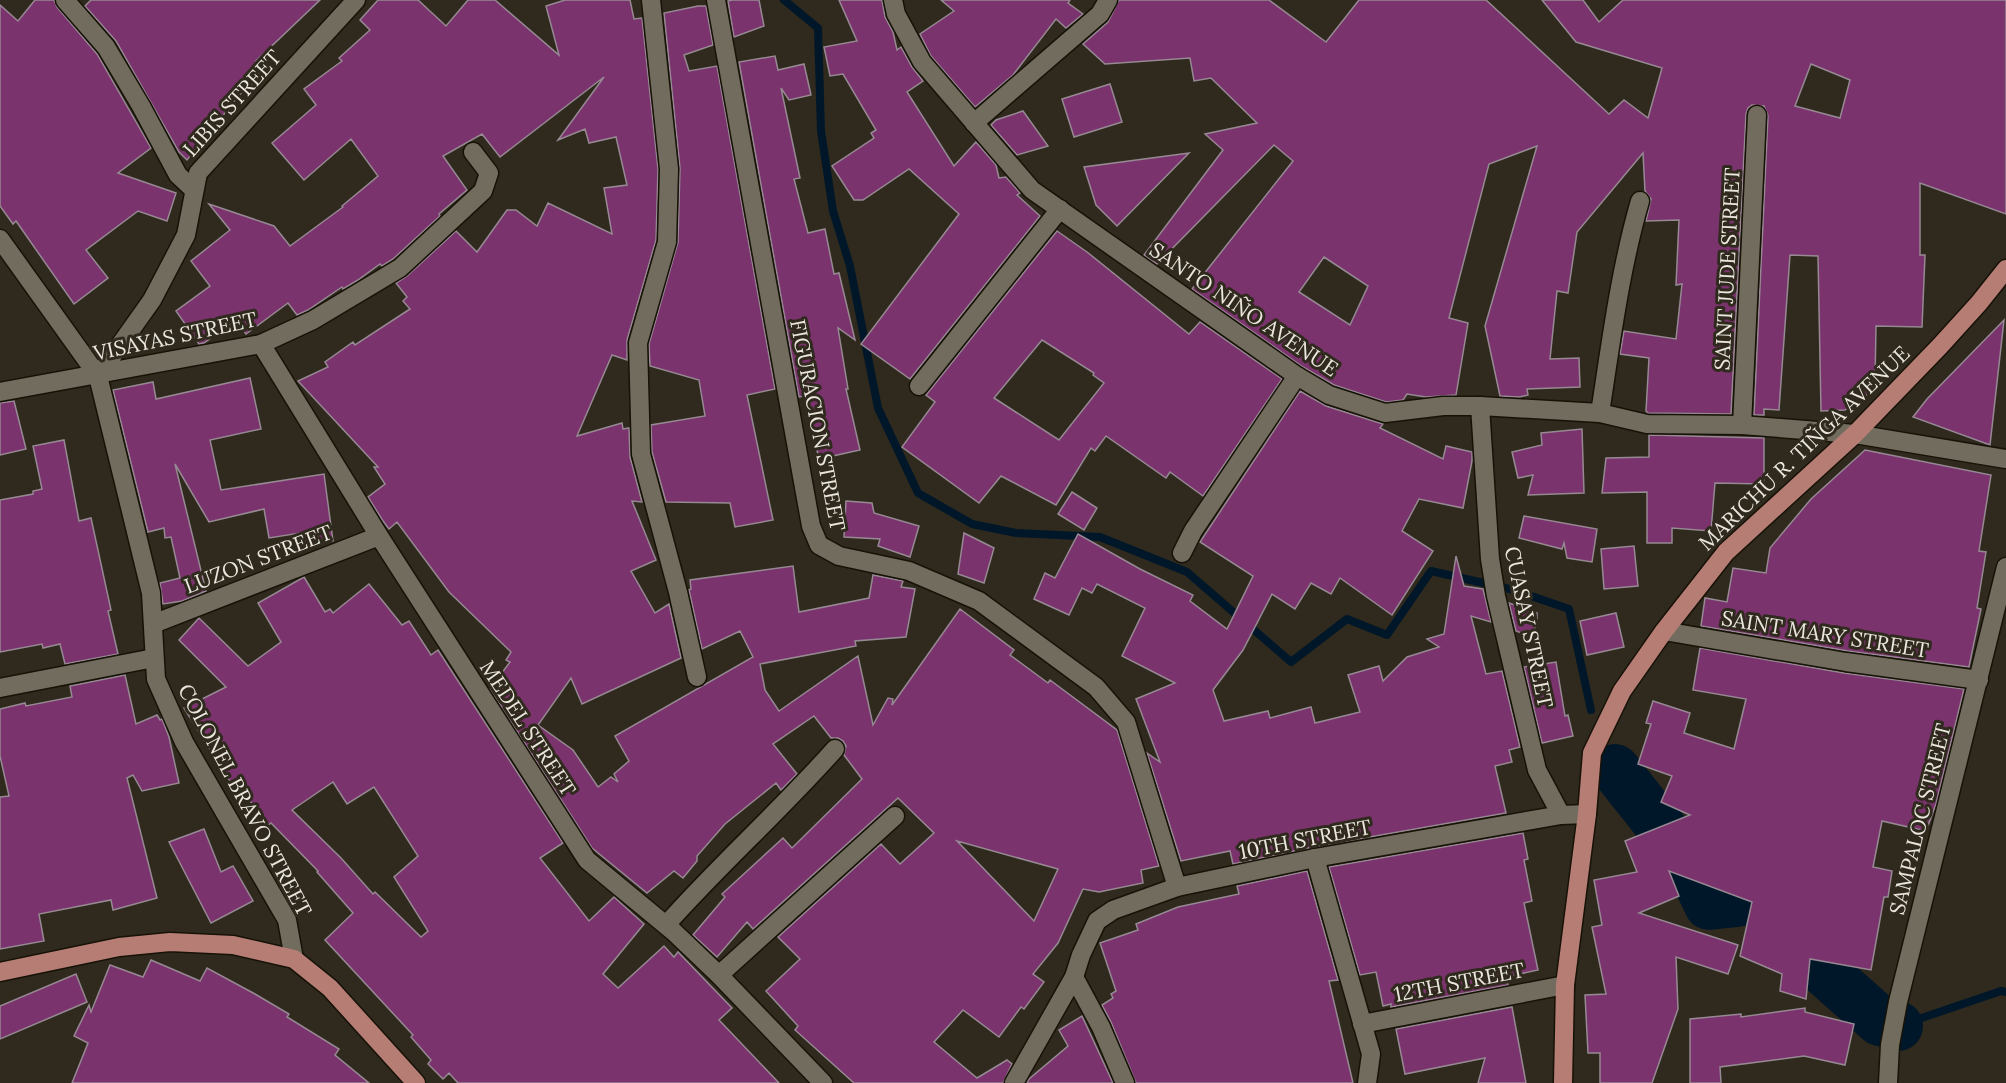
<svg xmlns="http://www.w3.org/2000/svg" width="2006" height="1083" viewBox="0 0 2006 1083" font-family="Lora,serif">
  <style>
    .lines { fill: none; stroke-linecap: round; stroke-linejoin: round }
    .stream { stroke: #001729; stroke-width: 8 }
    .river { stroke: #001729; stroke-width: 50 }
    .building { fill: #7a336d; stroke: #978993; stroke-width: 1.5; fill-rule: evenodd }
    .minor-casing { stroke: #171207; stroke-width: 21 }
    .major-casing { stroke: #171207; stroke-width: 21 }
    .minor { stroke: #726c5e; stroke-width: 18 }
    .major { stroke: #b67d74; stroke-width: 18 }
    .labels { text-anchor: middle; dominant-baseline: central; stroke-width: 6; stroke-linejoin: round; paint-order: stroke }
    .street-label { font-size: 21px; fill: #ebe7df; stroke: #2f2a1d }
  </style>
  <rect width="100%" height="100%" fill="#2f2a1d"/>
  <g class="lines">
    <g class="stream">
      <path d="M784,0L818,28L821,131L833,211L850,266L878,408L918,493L972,524L1016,533L1100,537L1187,572L1291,662L1347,619L1387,635L1431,571L1514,590L1569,609L1591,710"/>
      <path d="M1898,1026L2001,991L2006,992"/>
    </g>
    <path class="river" d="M1615,769L1688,861L1709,905L1737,902L1770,878L1790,877L1808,897L1819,943L1817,965L1880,1021L1898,1026"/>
  </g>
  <g class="building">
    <path d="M35,0H54L57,7L97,54L151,148L118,173L176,193L167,221L138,211L86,250L108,278L74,304L16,221L13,224L0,206V5L18,21Z"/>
    <path d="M91,0H320L256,61L265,68L250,87H246L187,160L179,152L116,41L85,6Z"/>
    <path d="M378,0H418L446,26L468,0H495L559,55L546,6L565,0H630L634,19L642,18L658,169L656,240L627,340V360L612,355L577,436L622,423L623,429L629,428L630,457L642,502L632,501L656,560L631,571L655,613L669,604L681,658L582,704L571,678L538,725L573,750L598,787L611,777L618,782L614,774L629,761L615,736L753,657L740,631L702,649L689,590L691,589L690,580L793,566L799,612L869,598L873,575L903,581L901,587L915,589L906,637L855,641L856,646L760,664L765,690L779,711L858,656L873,725L888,698L893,699L892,705L960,609L1014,650L1010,655L1048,683L1050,680L1117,730L1159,866L1141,870L1143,883L1099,892L1083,889L1058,943L1033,974L1044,982L1024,1009L1021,1007L999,1037L963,1010L934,1042L977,1078L1007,1060L1012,1064L1003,1083H854L795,1030L798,1026L766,991L800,959L778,937L881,844L900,864L934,833L898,798L753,929L747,922L717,957L693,935L725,897L722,894L783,838L792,848L862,779L844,755L846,746L843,741L838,738H831L814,716L773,744L797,774L781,790L776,783L725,824L697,856V861L683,878L674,871L647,893L592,848L490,689L510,662L506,660L511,652L449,592L397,522L389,529L383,521L368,497L385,484L374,467H378L298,381L328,367L325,362L353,342L355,345L410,309L403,301L407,297L396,283L407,276L456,231L477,252L507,210H516L537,226L548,203L612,234L604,188L627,185L616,137L589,143L585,129L558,140L604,77L500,157L482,134L443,156L467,190L439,214L440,216L393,259L382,266L380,264L358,280L343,289L342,287L308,310L297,315L288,303L246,334L236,320L204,343L199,344L176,311L210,286L191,261L230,230L209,204L274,226L290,246L343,207L342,206L378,176L351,139L304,180L272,143L316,105L304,89L342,61L339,58L370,30L360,20ZM957,841L1058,869L1034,921Z"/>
    <path d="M732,0H759L764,26L734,37L728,1Z"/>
    <path d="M839,0H882L885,17L893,32L897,50L901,47L912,67L923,81L907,92L954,166L976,142L996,165L999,178L1006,177L1020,193L1017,195L1040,216L910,379L861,344L959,214L909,169L863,200H854L832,166L874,138L871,133L876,130L843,74L830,76L824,47L857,41Z"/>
    <path d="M941,0H1070L1068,3L1083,14L1066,28L1056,19L1013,75L975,107L931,56L920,34L954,11Z"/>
    <path d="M1119,0H1269L1326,42L1359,0H1486L1609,114L1624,100L1648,118L1662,68L1576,42L1542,0H1583L1599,22L1623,0H2006V214L1920,183V255H1925L1922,327L1876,326L1875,384L1863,400L1845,410L1821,411L1818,256L1790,255L1779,410L1764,409V415H1754L1768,116L1764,106L1752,105L1748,108L1746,114L1731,414L1648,413L1646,411L1649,358L1620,354L1624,331L1676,339L1682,284L1676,285L1679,220L1646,221L1651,199L1645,191L1643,153L1577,232L1568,293L1557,291L1550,359L1579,358L1580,387L1527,389L1528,395L1519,397L1500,396L1485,326L1537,146L1489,164L1449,318L1468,323L1456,395L1426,397L1407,394L1403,400L1386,402L1334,385L1303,367L1192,289L1293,161L1274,145L1157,264L1144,255L1223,150L1205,134L1257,123L1211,78L1194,81L1190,58L1105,64L1083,44L1108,22ZM1811,64L1850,80L1840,118L1795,106ZM1324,257L1368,286L1350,325L1299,292Z"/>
    <path d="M698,6H706L713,45L684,55L689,71L717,66L775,389L747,395L773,520L735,527L730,503L666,502L652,452L651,425L705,416L699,380L650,366L649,344L678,242L680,168L664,13Z"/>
    <path d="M775,56L778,70L804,64L811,95L789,100L781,88L800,178L794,179L808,233L825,229L834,274L839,273L855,340L838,328L848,389H846L860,450L819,459L805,396L799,397L739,62Z"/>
    <path d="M1110,84L1122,122L1074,137L1062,99Z"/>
    <path d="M1023,111L1048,146L1017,155L991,125L996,120Z"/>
    <path d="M1189,153L1117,226L1096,205L1084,167Z"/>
    <path d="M1057,231L1087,252L1189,334L1200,322L1282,379L1203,496L1170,472L1166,478L1106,436L1095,451L1091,448L1056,505L1001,476L979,503L902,447L935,402L926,395ZM1042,340L1094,373L1093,375L1104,383L1059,440L994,398Z"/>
    <path d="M2004,320L1990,445L1913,417L1927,399Z"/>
    <path d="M250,378L261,429L210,440L221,490L324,474L333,541L302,546L300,533L269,538L264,509L209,522L175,464L206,591L182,601L163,604L160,583L180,578L171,537L165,538L164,528L148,532L113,390L153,382L156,399Z"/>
    <path d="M1300,391L1326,406L1383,424L1380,428L1443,459L1446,446L1472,452V461L1463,508L1419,499L1402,531L1433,551L1392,615L1340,578L1331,594L1311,583L1295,609L1272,594L1243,650L1213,690L1224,721L1268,711L1270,718L1311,707L1315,723L1360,712L1348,675L1379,666L1383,681L1407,657L1439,647L1427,639L1444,634L1456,556L1464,586L1483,589L1491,622L1471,616L1486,674L1502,671L1520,747L1509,750L1512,762L1495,766L1506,813L1313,847L1233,864L1230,851L1181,861L1147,753L1160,762L1136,699L1175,683L1122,656L1145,608L1097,584L1092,593L1082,588L1069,615L1034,599L1045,573L1055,578L1078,534L1140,569L1193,595L1190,601L1227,629L1253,576L1200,542Z"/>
    <path d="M14,401L26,449L0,455V403Z"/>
    <path d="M1582,429L1584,493L1528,495L1533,475L1518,478L1512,452L1542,445L1541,433Z"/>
    <path d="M1649,435L1764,438V484L1715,483L1711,531L1672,528V543H1647V492L1602,493L1606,458L1649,457Z"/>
    <path d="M64,440L79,521L91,518L111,610L108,611L118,654L65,664L60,644L43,648L42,644L0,652V500L33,494V491L42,489L33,446Z"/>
    <path d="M1865,450L1991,475L1979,551L1986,552L1977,608L1981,609L1969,667L1848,651L1701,626L1705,598L1727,602L1733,568L1766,573L1770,548L1811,499Z"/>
    <path d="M1072,492L1097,508L1084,530L1058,514Z"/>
    <path d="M846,501L872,503L874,513L919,526L910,557L878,546L880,539L844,537Z"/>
    <path d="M1524,516L1597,529L1592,562L1567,558L1564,543L1562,549L1519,538Z"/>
    <path d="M964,533L994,548L984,583L958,574Z"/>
    <path d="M1634,546L1638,586L1604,589L1601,549Z"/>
    <path d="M304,577L325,612L330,609L333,613L369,584L402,625L409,621L431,655L438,650L563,843L540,858L589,921L614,897L644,924L603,974L618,988L664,946L674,957L678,952L732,1008L719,1020L779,1083H458L449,1073L443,1079L428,1064L431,1060L411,1037L413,1035L325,940L353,913L317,872L318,871L271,823L267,826L236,780L231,783L184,708L226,687L179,640L199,618L248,666L281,642L258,603ZM333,782L347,804L374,787L418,856L394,877L428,931L421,937L375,892L373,894L341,858L292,810Z"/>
    <path d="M1509,603L1537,613V622L1532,637L1516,631Z"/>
    <path d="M1616,613L1624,647L1587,655L1580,621Z"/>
    <path d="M1700,648L1844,673L1964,689L1936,804L1926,831L1882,821L1873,867L1892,871L1888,897H1884L1871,970L1810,959L1806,999L1780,991L1782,974L1740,956L1752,902L1669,871L1679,896L1639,913L1738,945L1728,974L1676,957L1678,1009L1652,1083H1600V1053H1588L1585,995L1606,994L1592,927L1602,925L1594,880L1637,872L1625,841L1690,815L1661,802L1672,776L1638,764L1651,724L1646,723L1653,701L1690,713L1684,733L1734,749L1746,699L1693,690Z"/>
    <path d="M1556,662L1565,716L1568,715L1573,736L1542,743L1524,667Z"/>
    <path d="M125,675L136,724L157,715L160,720L162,719L169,737L179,783L142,791L133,775L127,778L157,898L113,910L111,900L39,914L44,941L0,949V797L9,796L0,756V709L25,703L26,706L72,697L70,686Z"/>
    <path d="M204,829L221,872L233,866L253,901L211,923L169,842Z"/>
    <path d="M1523,833L1528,859L1524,860L1532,901L1524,903L1538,970L1506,977L1508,985L1391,1007V1004L1383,1006L1376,972L1360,975L1329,867Z"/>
    <path d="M1307,871L1338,980L1329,981L1353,1083H1136L1111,1022L1102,1005L1113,998L1111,994L1116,991L1100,943L1138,930L1136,924L1178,907L1239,894L1237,886Z"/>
    <path d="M151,960L200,981L207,968L255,994L289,1014L287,1017L339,1049L335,1055L369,1083H72L88,1043L74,1036L89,1005L91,1012L110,965L143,977Z"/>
    <path d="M76,974L87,1002L0,1039V1006Z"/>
    <path d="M1512,1007L1526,1083H1478L1485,1058L1405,1074L1396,1029Z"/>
    <path d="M1805,1008V1012L1854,1024L1845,1065L1804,1056L1720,1067L1721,1083H1690V1019L1741,1014V1017Z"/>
    <path d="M1082,1016L1113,1083H1027L1029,1079L1068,1046L1059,1030Z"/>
  </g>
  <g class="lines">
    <defs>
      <g id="minor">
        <path d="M65,0L106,47L141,106L178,175L194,190"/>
        <path d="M651,0L669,169L667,242L638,343L641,454L678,592L697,677"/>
        <path d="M716,0L811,526L819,545L839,556L909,571L979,601L1096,687L1126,722L1177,887"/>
        <path d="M893,0L896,14L922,62L1032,190L1297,376L1329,395L1385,413L1443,406H1480L1600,413L1647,424L1742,425L1855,434L2006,459"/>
        <path d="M974,123L1100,14L1108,0"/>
        <path d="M0,239L98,376L151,593L156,679L184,742L287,920L294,959"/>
        <path d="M261,344L379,536L587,860L674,932L719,975L823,1083"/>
        <path d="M98,376L152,300L186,235L198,173L356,0"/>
        <path d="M919,386L1060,209"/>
        <path d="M0,392L261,344L313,320L400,268L483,191L489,173L473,152"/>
        <path d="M1480,406L1490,559L1496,596L1537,770L1561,815"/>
        <path d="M1600,413C1611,342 1620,270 1640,201"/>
        <path d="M1742,425L1757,115"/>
        <path d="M1182,553L1193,531L1297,376"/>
        <path d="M153,624L379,536"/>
        <path d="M1664,631L1846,662L1979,680"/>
        <path d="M0,688L154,658"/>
        <path d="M1315,858L1371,1054L1367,1083"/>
        <path d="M666,925C720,864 781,810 835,749"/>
        <path d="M719,975L895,816"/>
        <path d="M1074,977L1101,1027L1125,1083"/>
        <path d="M1362,1024L1565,985"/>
        <path d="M1014,1083L1074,977L1081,955L1097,921L1113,910L1177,887L1315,858L1561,815L1587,814"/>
        <path d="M1888,1083L1890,1045L1898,1002L2006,567"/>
      </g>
      <g id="major">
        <path d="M0,972L119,947L170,942L233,945L294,959L330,988L416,1083"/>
        <path d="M1563,1083L1565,985L1587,814L1592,753L1622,691L1664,631L1726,552L1855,434L1940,346L1979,303L2006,269"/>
      </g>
    </defs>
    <use href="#minor" class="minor-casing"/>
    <use href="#major" class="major-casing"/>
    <use href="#minor" class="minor"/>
    <use href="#major" class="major"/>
  </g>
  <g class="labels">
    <g class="street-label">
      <text transform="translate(232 103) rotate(-48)">LIBIS STREET</text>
      <text transform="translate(1727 269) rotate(-87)">SAINT JUDE STREET</text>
      <text transform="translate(1244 309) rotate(34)">SANTO NIÑO AVENUE</text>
      <text transform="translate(175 336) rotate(-12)">VISAYAS STREET</text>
      <text transform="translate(818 425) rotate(79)">FIGURACION STREET</text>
      <text transform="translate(1804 448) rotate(-44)">MARICHU R. TIÑGA AVENUE</text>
      <text transform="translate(258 559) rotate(-21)">LUZON STREET</text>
      <text transform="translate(1529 627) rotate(78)">CUASAY STREET</text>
      <text transform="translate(1825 634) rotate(9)">SAINT MARY STREET</text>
      <text transform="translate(528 728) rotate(57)">MEDEL STREET</text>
      <text transform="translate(245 800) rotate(62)">COLONEL BRAVO STREET</text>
      <text transform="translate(1920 819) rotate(-76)">SAMPALOC STREET</text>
      <text transform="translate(1305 839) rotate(-11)">10TH STREET</text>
      <text transform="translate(1459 982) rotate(-11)">12TH STREET</text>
    </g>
  </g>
</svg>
